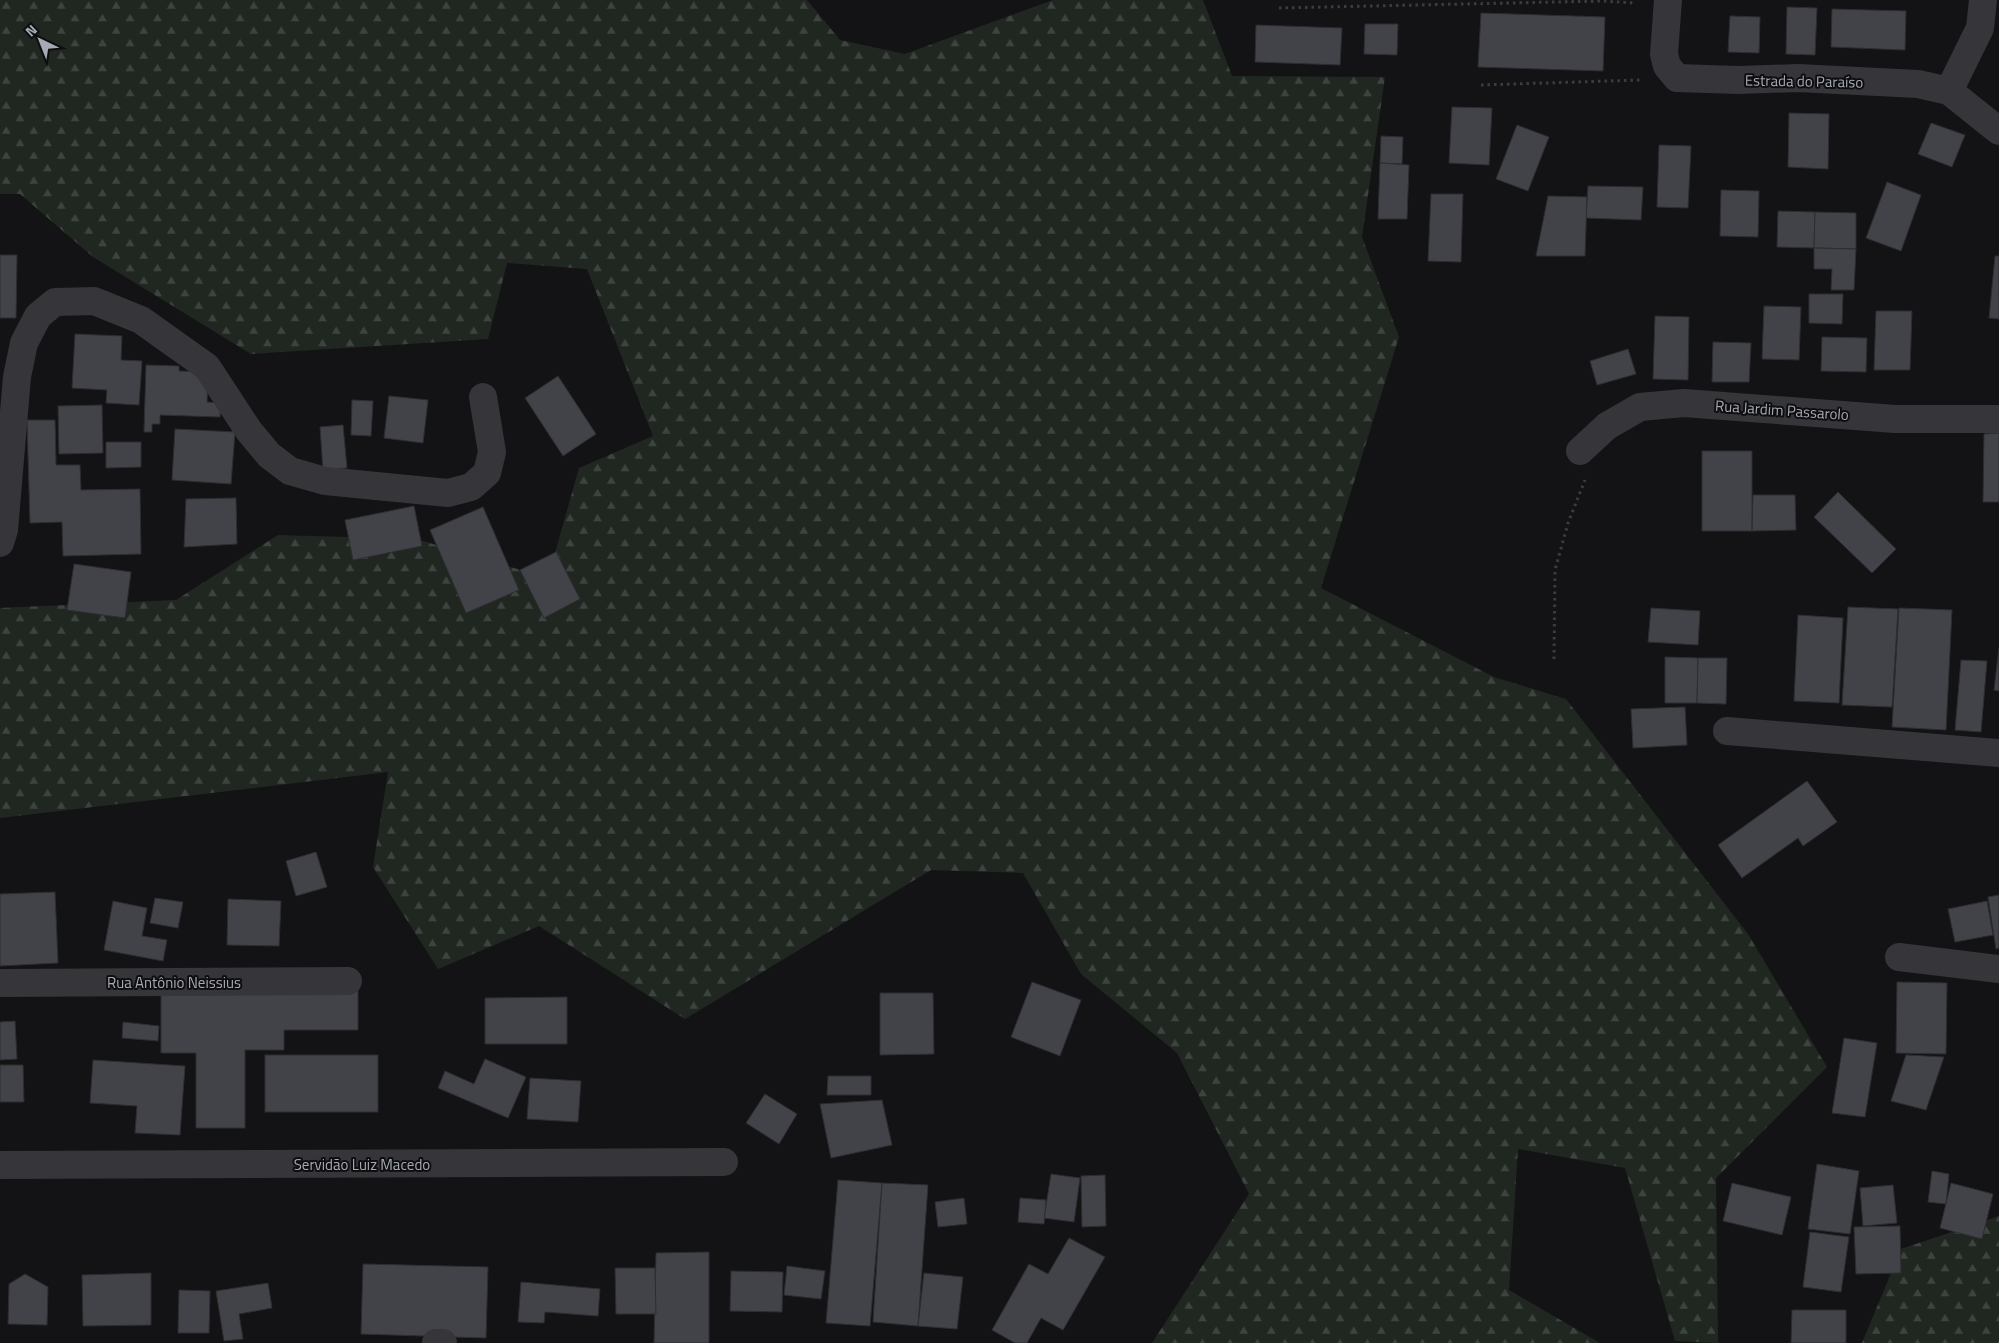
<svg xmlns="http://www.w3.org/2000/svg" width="1999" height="1343" viewBox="0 0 1999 1343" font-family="'Titillium Web',sans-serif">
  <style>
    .forest { fill: url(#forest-firs) }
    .building { fill: #424348; stroke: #2e2d31 }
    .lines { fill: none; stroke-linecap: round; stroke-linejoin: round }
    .path { stroke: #3b3c40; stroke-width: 3; stroke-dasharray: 2.5 4; stroke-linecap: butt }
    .minor { stroke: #35353a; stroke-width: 28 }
    .labels { text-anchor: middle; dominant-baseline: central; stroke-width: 4; stroke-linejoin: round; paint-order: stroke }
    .street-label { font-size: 15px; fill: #a6aab4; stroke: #0e0e10 }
  </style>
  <defs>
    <pattern id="forest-firs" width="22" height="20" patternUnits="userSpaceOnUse" patternTransform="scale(1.25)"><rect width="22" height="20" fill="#202721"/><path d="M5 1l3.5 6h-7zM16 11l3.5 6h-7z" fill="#3d443f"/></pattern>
  </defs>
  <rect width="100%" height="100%" fill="#131315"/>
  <g class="forest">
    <path d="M0,0H807L840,40L905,54L1053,0H1203L1232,76L1385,77L1362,237L1399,337L1321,588L1494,677L1566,699L1748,934L1827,1067L1716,1178L1718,1343L1675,1341L1625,1168L1518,1149L1509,1290L1600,1343H1152L1249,1194L1177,1053L1081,974L1023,873L931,870L685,1019L539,926L438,969L373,867L388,772L0,818V608L176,600L278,535L416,539L548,578L579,468L653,436L587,269L507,263L488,339L251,354L93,257L20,194H0Z"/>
    <path d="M1999,1216V1343H1862L1901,1249Z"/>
  </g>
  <g class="building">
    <path d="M1787,7L1817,8L1815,55L1786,54Z"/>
    <path d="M1832,9L1906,11L1905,50L1831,47Z"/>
    <path d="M1481,13L1605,17L1603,71L1478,67Z"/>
    <path d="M1730,16L1760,17L1759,53L1728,52Z"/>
    <path d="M1365,24H1398L1397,55L1364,54Z"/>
    <path d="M1256,25L1342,28L1340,65L1255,62Z"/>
    <path d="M1452,107L1492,108L1489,165L1449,163Z"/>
    <path d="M1789,113L1829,114L1828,169L1788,167Z"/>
    <path d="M1931,123L1965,135L1952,167L1918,154Z"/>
    <path d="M1517,125L1549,137L1528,191L1496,179Z"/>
    <path d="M1381,136L1403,137L1402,164L1380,163Z"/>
    <path d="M1659,145L1691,146L1688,208L1657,207Z"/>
    <path d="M1380,163L1409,165L1407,219H1378Z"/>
    <path d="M1887,182L1921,195L1901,251L1866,238Z"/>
    <path d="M1588,186L1643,187L1641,220L1586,218Z"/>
    <path d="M1721,190L1759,191L1758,237L1720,236Z"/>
    <path d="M1431,194H1463L1461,262L1428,261Z"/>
    <path d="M1548,196L1587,197L1585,256H1536Z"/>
    <path d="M1778,211L1815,212L1814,248L1777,247Z"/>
    <path d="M1815,212L1856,213V249L1814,248Z"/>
    <path d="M1814,248L1856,249L1854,290H1831L1832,269H1814Z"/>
    <path d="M0,255H17L16,318H0Z"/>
    <path d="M1995,256H1999V319L1989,318Z"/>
    <path d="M1809,294H1843L1842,324L1809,323Z"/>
    <path d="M1764,306L1801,307L1799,360L1762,359Z"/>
    <path d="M1876,311H1912L1910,370H1874Z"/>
    <path d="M1655,316L1689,317L1688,380L1653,379Z"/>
    <path d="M75,334L122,336L121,360L142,361L139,405L106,403L107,390L72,388Z"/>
    <path d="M1822,337L1867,338L1866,372L1821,371Z"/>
    <path d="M1713,342L1751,343L1749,382H1712Z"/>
    <path d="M1628,349L1636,374L1597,385L1590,361Z"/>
    <path d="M146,365L179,366V371L208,372L207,402L221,403L220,417L160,415V424H152V432H144Z"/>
    <path d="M558,376L596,434L563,456L525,398Z"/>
    <path d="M389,396L428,400L423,443L384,438Z"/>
    <path d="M352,400L373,401L371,436L351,435Z"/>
    <path d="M102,405L103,453L59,454L58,406Z"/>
    <path d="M27,420H55L56,465H80L81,490L140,489L141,554L63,556L62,522L30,523Z"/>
    <path d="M343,425L347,468L323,470L320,427Z"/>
    <path d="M175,429L235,432L231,484L172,480Z"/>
    <path d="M1999,433V502H1983L1984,434Z"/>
    <path d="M106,442H141V467L106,468Z"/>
    <rect x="1702" y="451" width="50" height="80"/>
    <path d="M1838,492L1896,549L1872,573L1814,517Z"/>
    <path d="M1753,495H1795L1796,530L1752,531Z"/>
    <path d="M236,498L237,544L184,547L186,499Z"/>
    <path d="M414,506L422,546L353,560L345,520Z"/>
    <path d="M483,507L519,590L466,613L430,530Z"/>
    <path d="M556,552L580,599L544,618L520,570Z"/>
    <path d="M74,564L131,572L125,618L67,610Z"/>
    <path d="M1848,607L1898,609L1892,707L1842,705Z"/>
    <path d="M1651,608L1700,611L1698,645L1648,642Z"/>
    <path d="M1899,608L1952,610L1946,730L1892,727Z"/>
    <path d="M1798,615L1843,618L1839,703L1794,701Z"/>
    <path d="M1999,648V691L1994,690Z"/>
    <path d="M1665,657L1698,658L1697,703H1665Z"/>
    <path d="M1698,658H1727L1726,704L1697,703Z"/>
    <path d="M1961,660L1987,661L1981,732L1955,730Z"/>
    <path d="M1685,707L1687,745L1633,748L1631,709Z"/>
    <path d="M1807,781L1837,822L1803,846L1798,838L1742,878L1718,845Z"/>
    <path d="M316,852L327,887L296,896L286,861Z"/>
    <path d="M55,892L58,963L0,966V894Z"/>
    <path d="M1999,895V948L1996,949L1988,897Z"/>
    <path d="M155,898L183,902L178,928L150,923Z"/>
    <path d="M228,899L281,901L279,946L227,945Z"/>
    <path d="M113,901L147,908L142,936L167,940L163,961L104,950Z"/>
    <path d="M1987,901L1993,935L1955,942L1948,909Z"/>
    <path d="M1032,982L1081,1000L1060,1056L1011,1037Z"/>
    <path d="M1897,982L1947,983L1946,1054L1896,1053Z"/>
    <path d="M161,987H358V1030H284V1050H245V1128H196V1053H161Z"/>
    <path d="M880,993H933L934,1054L880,1055Z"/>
    <path d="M567,997V1044H485V998Z"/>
    <path d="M15,1021L17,1059L0,1060V1022Z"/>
    <path d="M123,1022L159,1026L158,1041L122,1038Z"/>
    <path d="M1844,1038L1877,1043L1865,1117L1832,1113Z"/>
    <rect x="265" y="1055" width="113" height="57"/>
    <path d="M1906,1055L1944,1057L1926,1110L1891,1101Z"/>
    <path d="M485,1059L526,1077L508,1118L438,1088L445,1071L474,1084Z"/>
    <path d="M93,1060L185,1066L180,1135L135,1133L137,1106L90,1103Z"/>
    <path d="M0,1065H23L24,1102H0Z"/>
    <path d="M828,1076H871V1095H827Z"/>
    <path d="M530,1078L581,1081L578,1122L527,1119Z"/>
    <path d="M765,1094L797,1114L779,1144L746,1123Z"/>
    <path d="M882,1100L892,1145L831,1158L820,1104Z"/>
    <path d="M1817,1164L1859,1171L1850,1234L1808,1229Z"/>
    <path d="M1932,1171L1949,1174L1946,1204L1928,1202Z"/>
    <path d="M1051,1174L1080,1178L1074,1222L1044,1218Z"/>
    <path d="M1105,1175L1106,1226L1082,1227L1081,1176Z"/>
    <path d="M838,1180L882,1183L870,1326L826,1323Z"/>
    <path d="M882,1183L928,1185L918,1326L873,1322Z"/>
    <path d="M1732,1183L1791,1197L1782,1235L1723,1221Z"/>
    <path d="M1951,1183L1993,1194L1982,1239L1940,1228Z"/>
    <path d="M1893,1185L1897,1223L1863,1226L1860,1188Z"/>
    <path d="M964,1198L967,1224L938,1227L935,1202Z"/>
    <path d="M1020,1198L1046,1200L1044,1224L1018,1222Z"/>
    <path d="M1900,1226L1901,1273L1856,1274L1854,1227Z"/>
    <path d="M1810,1232L1849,1237L1841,1292L1803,1287Z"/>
    <path d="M1069,1238L1105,1257L1063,1330L1041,1318L1027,1343H1015L992,1330L1029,1264L1048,1274Z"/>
    <path d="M709,1252V1343H654L656,1253Z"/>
    <path d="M363,1264L488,1267L486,1338L361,1334Z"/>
    <path d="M787,1266L825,1271L821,1299L784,1295Z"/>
    <path d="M615,1268H655L656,1314H616Z"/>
    <path d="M731,1271L783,1272L782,1312L730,1311Z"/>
    <path d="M151,1273V1325L83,1326L82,1275Z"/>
    <path d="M924,1273L963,1277L957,1329L918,1326Z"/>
    <path d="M25,1274L48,1287L47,1325L8,1324L9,1284Z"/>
    <path d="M521,1282L600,1289L598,1316L545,1312L544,1323L518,1322Z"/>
    <path d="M268,1283L272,1308L239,1314L243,1339L224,1341L216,1291Z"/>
    <path d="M179,1290L210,1291L209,1333H178Z"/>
    <path d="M1792,1310H1846V1343H1791Z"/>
  </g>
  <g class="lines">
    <g class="path">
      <path d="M1279,8L1602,1L1636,3"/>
      <path d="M1481,85L1640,80"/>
      <path d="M1554,659L1555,570L1568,523L1585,480"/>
    </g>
    <g class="minor">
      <path d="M1668,0L1664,54L1667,66L1677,78L1738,80L1798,78L1918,84L1949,91L1999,131"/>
      <path d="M1949,91L1980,28L1983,0"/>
      <path d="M1580,451L1607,426L1640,407L1684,403L1895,419H1999"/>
      <path d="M0,543L4,530L17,377L24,343L38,316L55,302L94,301L141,320L207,367L249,431L269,455L290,471L325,481L448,493L471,487L487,473L492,452L483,397"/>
      <path d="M1727,731L1999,753"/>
      <path d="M1899,957L1999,969"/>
      <path d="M0,983L348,981"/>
      <path d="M0,1165L724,1162"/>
      <path d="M436,1343H443"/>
    </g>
  </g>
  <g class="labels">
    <g class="street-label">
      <text transform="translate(1804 81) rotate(1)">Estrada do Paraíso</text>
      <text transform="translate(1782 410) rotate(4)">Rua Jardim Passarolo</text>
      <text x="174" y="982">Rua Antônio Neissius</text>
      <text x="362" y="1164">Servidão Luiz Macedo</text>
    </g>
  </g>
  <g transform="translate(40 40) rotate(317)" stroke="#0e0e10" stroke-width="4" paint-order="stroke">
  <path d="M0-4L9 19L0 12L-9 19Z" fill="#a6aab4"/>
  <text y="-8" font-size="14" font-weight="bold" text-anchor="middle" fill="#a6aab4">N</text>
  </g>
</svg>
